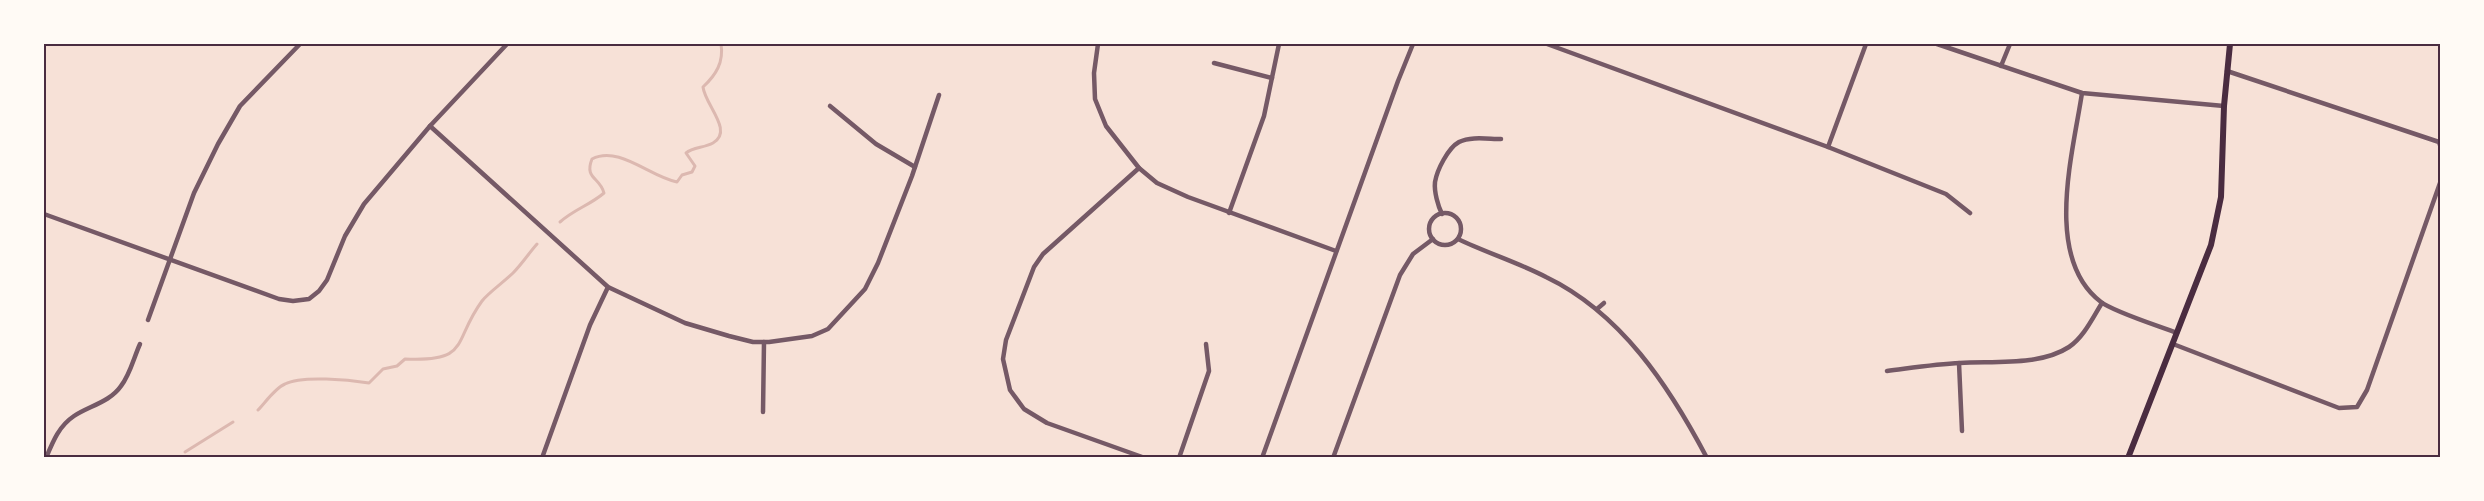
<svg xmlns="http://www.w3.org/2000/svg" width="2484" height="501" viewBox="0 0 2484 501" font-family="'Titillium Web',sans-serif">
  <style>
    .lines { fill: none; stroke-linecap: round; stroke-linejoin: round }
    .stream { stroke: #dcb8b0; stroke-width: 3 }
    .minor { stroke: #755966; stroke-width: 4.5 }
    .secondary { stroke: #4a2c40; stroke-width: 6 }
    .neatline { fill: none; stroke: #4a2c40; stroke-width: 2 }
  </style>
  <rect width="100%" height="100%" fill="#f7e1d7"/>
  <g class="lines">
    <g class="stream">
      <path d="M560,222C575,209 590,205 604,193C600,177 584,179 592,159C619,145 650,177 677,182L682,175L692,172L695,166L686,153C693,147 704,148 713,143C734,131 705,105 703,87C716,75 724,62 721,44"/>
      <path d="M258,410C265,403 275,388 285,384C302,375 350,380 369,383L383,369L397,366L405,359C471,362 452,342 482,301C488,293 505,281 513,273C522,264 529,253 537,244"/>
      <path d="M185,452L233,422"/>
    </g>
    <g class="minor">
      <path d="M1098,44L1094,73L1095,99L1106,126L1139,168L1157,183L1188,197L1336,251"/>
      <path d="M1547,44L1828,147L1946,194L1970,213"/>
      <path d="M1937,44L2082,93L2224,106"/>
      <path d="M1214,63L1272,78"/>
      <path d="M2001,66L2010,44"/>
      <path d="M2227,71L2439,142L2440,145"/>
      <path d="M2082,93C2073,153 2043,258 2101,302C2114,312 2159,326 2177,333"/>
      <path d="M830,106L876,144L915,167"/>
      <path d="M430,126L608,287L685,323L729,336L753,342H769L812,336L828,329L865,289L878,263L912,176L939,95"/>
      <path d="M1828,147L1866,44"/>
      <path d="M1139,168L1043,254L1034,267L1006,340L1003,359L1010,390L1024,409L1047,423L1145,458"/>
      <path d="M1229,213L1264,116L1279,44"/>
      <circle cx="1445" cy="229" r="16"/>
      <path d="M44,214L279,299L293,301L309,299L319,291L327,280L345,236L364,204L430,126L507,44"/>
      <path d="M1442,214C1438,206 1434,192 1435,182C1437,170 1448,148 1459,142C1471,136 1488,139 1501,139"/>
      <path d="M1458,239C1487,253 1517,262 1546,277C1621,313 1669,386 1707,458"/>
      <path d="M1597,309L1604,303"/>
      <path d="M148,320L194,193L218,144L240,106L300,44"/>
      <path d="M2173,344L2339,408L2357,407L2367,390L2440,183"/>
      <path d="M1959,363L1962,431"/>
      <path d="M1887,371C1911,368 1936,364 1960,363C1994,361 2040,366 2069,347C2084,337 2093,317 2102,303"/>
      <path d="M763,412L764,342"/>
      <path d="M46,458C53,441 59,426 74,416C89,406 110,402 121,386C130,375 134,357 140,344"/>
      <path d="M542,458L590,325L608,287"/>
      <path d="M1179,458L1209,371L1206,344"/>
      <path d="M1262,458L1398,81L1413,44"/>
      <path d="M1333,458L1400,275L1413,254L1433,239"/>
    </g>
    <path class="secondary" d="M2128,458L2211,245L2221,197L2224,106L2230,44"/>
  </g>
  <rect width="2484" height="501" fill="none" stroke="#fffaf5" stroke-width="90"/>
  <rect x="45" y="45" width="2394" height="411" class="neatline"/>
</svg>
